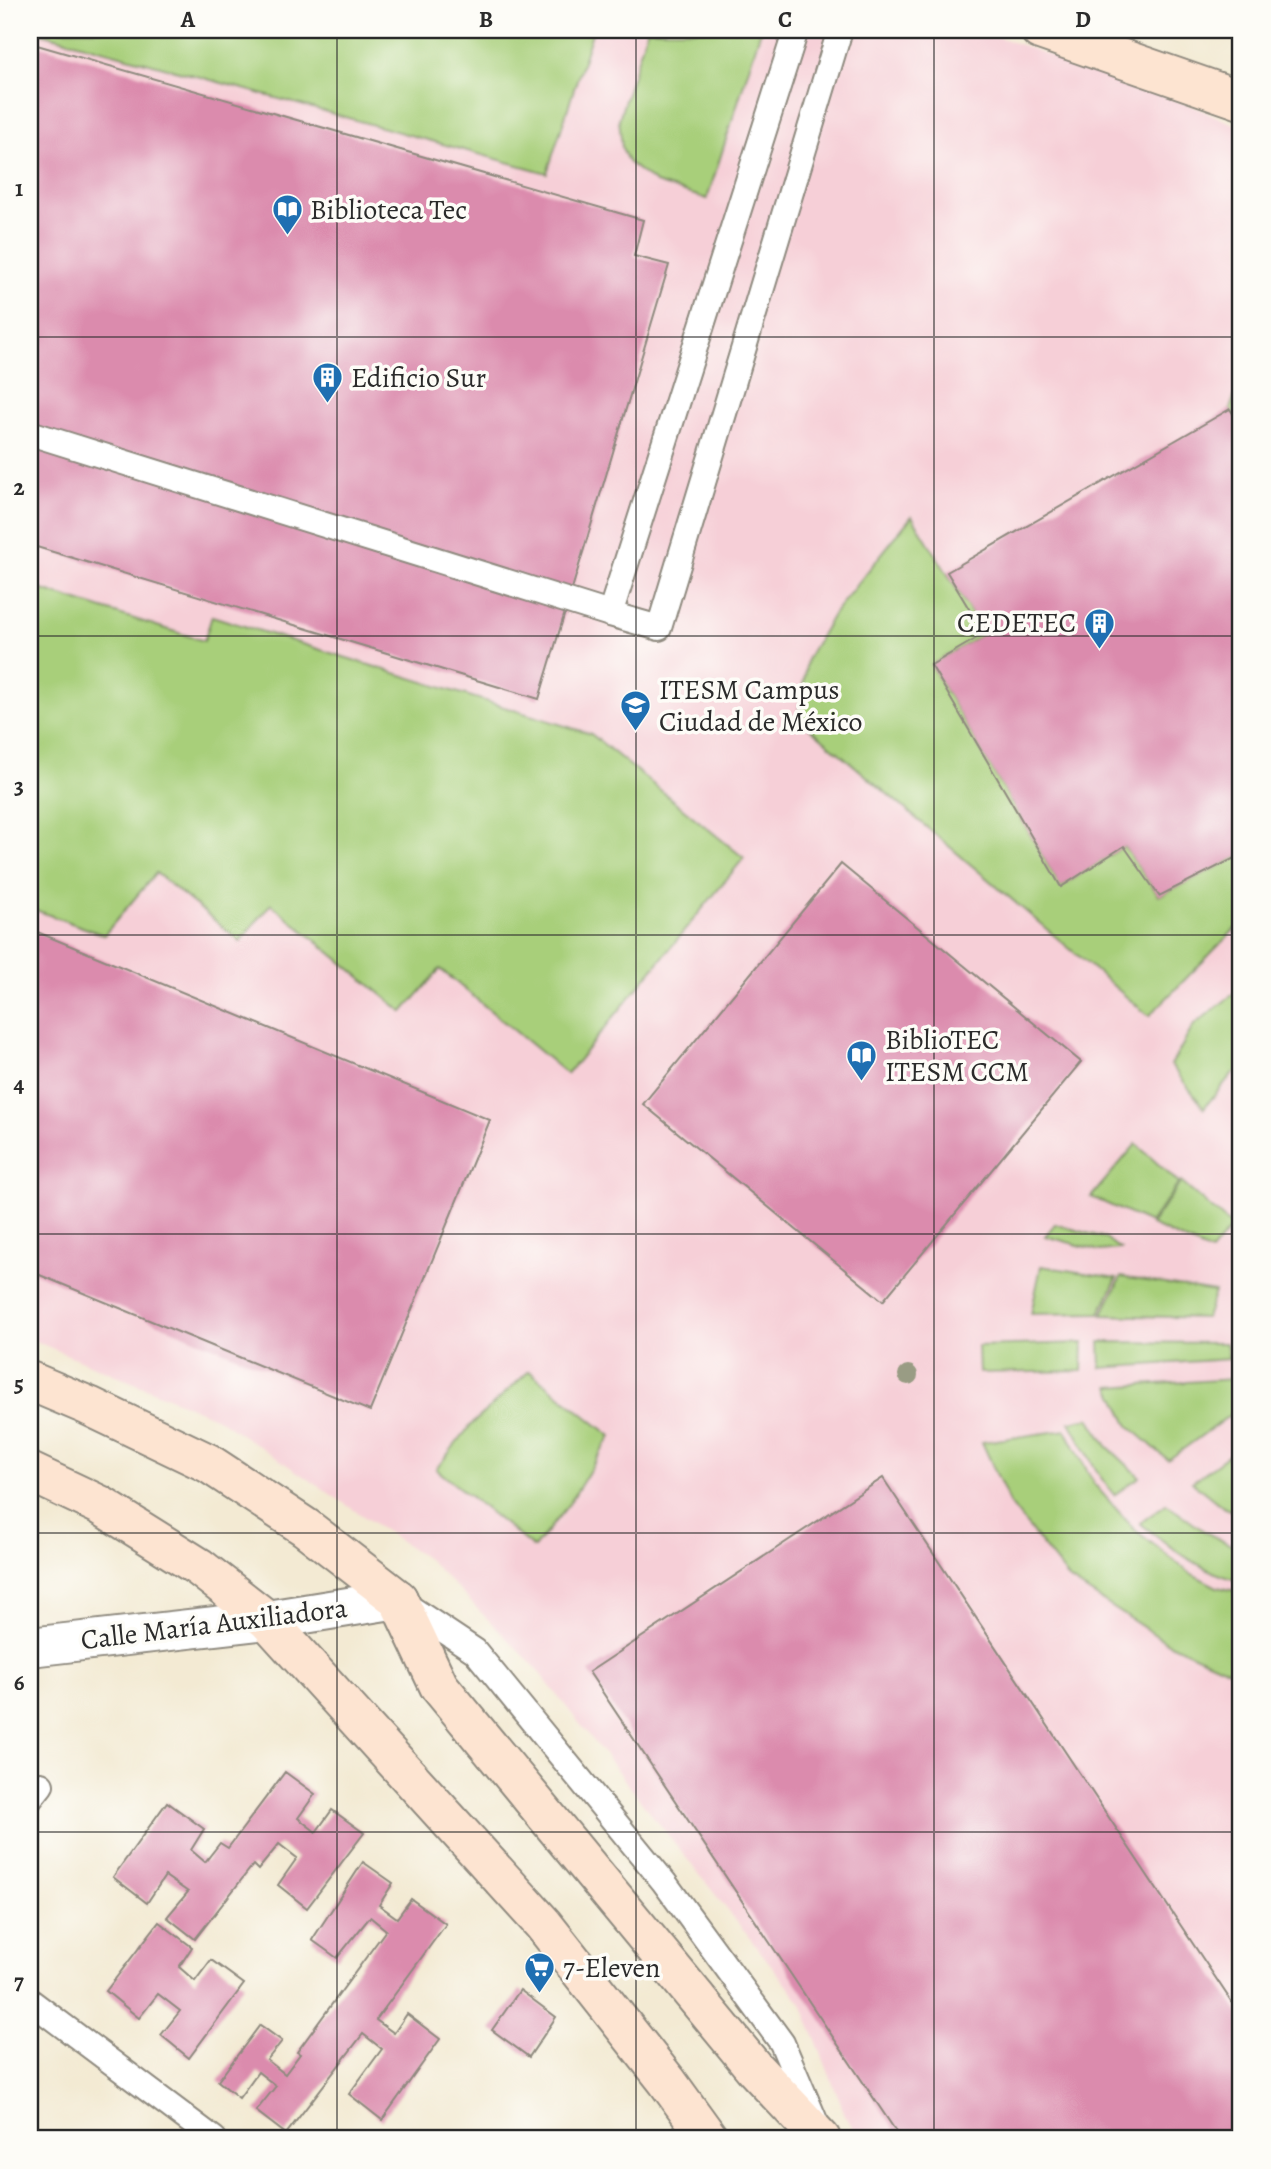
<svg xmlns="http://www.w3.org/2000/svg" width="1271" height="2169" viewBox="0 0 1271 2169" font-family="Alegreya,serif">
  <style>
    .built { fill: #f6cfd7 }
    .green { fill: #a8cf7a; stroke: #6a7d52; stroke-width: 2 }
    .building { fill: #db8bad }
    .lines { fill: none; stroke-linecap: round; stroke-linejoin: round }
    .lane-casing { stroke: #8f8a7f; stroke-width: 28 }
    .street-casing { stroke: #8f8a7f; stroke-width: 42 }
    .secondary-casing { stroke: #8f8a7f; stroke-width: 42 }
    .lane { stroke: #fff; stroke-width: 24 }
    .street { stroke: #fff; stroke-width: 38 }
    .secondary { stroke: #fde4d1; stroke-width: 38 }
    .tree { fill: #999c84 }
    .grid { fill: none; stroke: #2b2b2b; stroke-width: 2; stroke-opacity: 0.55 }
    .labels { text-anchor: middle; dominant-baseline: central; stroke-width: 7; stroke-linejoin: round; paint-order: stroke }
    .poi-label { font-size: 28px; fill: #2b2b2b; stroke: #fdfcf7; text-anchor: start }
    .street-label { font-size: 28px; fill: #2b2b2b; stroke: #fdfcf7 }
    .neatline { fill: none; stroke: #2b2b2b; stroke-width: 2.5 }
    .grid-label { font-size: 23px; text-anchor: middle; font-weight: bold; fill: #2b2b2b }
  </style>
  <rect width="100%" height="100%" fill="#fdfcf7"/>
  <filter id="ink" filterUnits="userSpaceOnUse"><feTurbulence type="fractalNoise" baseFrequency=".0143" numOctaves="2"/><feDisplacementMap in="SourceGraphic" scale="14" xChannelSelector="R" yChannelSelector="G"/><feConvolveMatrix kernelMatrix="1 2 1 2 8 2 1 2 1" color-interpolation-filters="sRGB"/></filter>
  <filter id="wash" filterUnits="userSpaceOnUse"><feTurbulence type="fractalNoise" baseFrequency=".00686" numOctaves="4" result="noise"/><feDisplacementMap in="SourceGraphic" scale="28" xChannelSelector="R" yChannelSelector="G"/><feGaussianBlur stdDeviation="1.57" result="paint"/><feColorMatrix in="noise" values="0 0 0 0 0 0 0 0 0 0 0 0 0 0 0 0 0 1.4 0 .05"/><feComposite in="paint" operator="in"/></filter>
  <g filter="url(#wash)">
    <rect width="100%" height="100%" fill="#f3ead3"/>
    <path class="built" d="M30,30H979L1192,106L1241,127V2139H860L845,2115L802,2004L534,1666L430,1561L217,1418L30,1339Z"/>
    <g class="green">
      <path d="M30,30H593L547,173Z"/>
      <path d="M647,30H761L707,199L656,183L628,162L622,148L619,119Z"/>
      <path d="M1241,378V425L1230,409Z"/>
      <path d="M912,516L984,634L931,665L1061,887L1124,846L1159,896L1241,855V923L1149,1016L798,718L807,659L834,613Z"/>
      <path d="M30,586L204,641L212,616L591,734L744,858L567,1074L440,969L403,1012L271,904L240,941L156,873L104,935L30,908Z"/>
      <path d="M1241,988V1069L1232,1074L1204,1108L1171,1065L1194,1025Z"/>
      <path d="M1136,1144L1179,1183L1150,1223L1091,1197Z"/>
      <path d="M1181,1182L1232,1226L1211,1252L1151,1225Z"/>
      <path d="M1055,1224L1105,1238L1120,1249L1100,1251L1045,1236Z"/>
      <path d="M1041,1266L1117,1278L1100,1313L1031,1314Z"/>
      <path d="M1121,1277L1215,1292L1206,1318L1102,1315Z"/>
      <path d="M1100,1342L1226,1343L1229,1359L1101,1368Z"/>
      <path d="M1083,1343L1082,1371L979,1373L978,1346Z"/>
      <path d="M529,1371L611,1436L569,1504L534,1548L436,1469L471,1425Z"/>
      <path d="M1233,1379L1241,1407L1168,1460L1129,1426L1110,1387Z"/>
      <path d="M1089,1418L1107,1446L1140,1477L1114,1495L1099,1475L1070,1422Z"/>
      <path d="M1066,1430L1094,1484L1135,1530L1190,1573L1217,1587L1241,1592V1645L1234,1673L1168,1643L1070,1580L1010,1504L982,1442Z"/>
      <path d="M1241,1446V1514L1223,1507L1192,1482Z"/>
      <path d="M1166,1504L1207,1533L1241,1550V1581C1203,1573 1171,1548 1140,1523Z"/>
    </g>
    <g id="blocks">
      <g class="building">
        <path d="M30,43L643,220L634,256L669,265L539,699L30,545Z"/>
        <path d="M1230,409L1241,425V855L1159,896L1124,846L1061,887L931,665L984,634L947,572Z"/>
        <path d="M841,864L1081,1062L883,1301L643,1104Z"/>
        <path d="M30,929L490,1120L370,1411L30,1271Z"/>
        <path d="M883,1478L1241,2016V2139H901L589,1672Z"/>
        <path d="M285,1772L315,1794L298,1818L316,1832L332,1810L364,1833L307,1908L278,1885L297,1858L279,1844L258,1870L253,1865L195,1939L167,1917L188,1892L165,1876L147,1903L113,1877L167,1802L204,1829L191,1850L205,1862L220,1843L228,1848Z"/>
        <path d="M363,1862L393,1883L379,1905L397,1918L411,1899L446,1924L376,2020L394,2033L407,2014L440,2039L382,2120L349,2094L382,2049L363,2034L286,2134L256,2111L276,2086L258,2072L239,2098L218,2081L260,2025L282,2041L267,2060L285,2074L300,2054L297,2052L386,1930L370,1917L337,1958L312,1940Z"/>
        <path d="M159,1922L192,1947L179,1967L195,1981L211,1960L244,1984L189,2058L161,2035L180,2011L158,1994L139,2018L106,1991Z"/>
        <path d="M520,1990L556,2017L529,2057L492,2030Z"/>
      </g>
    </g>
  </g>
  <g filter="url(#ink)">
    <use href="#blocks" fill-opacity="0" stroke="#8f8a7f" stroke-width="2"/>
    <g class="lines">
      <defs>
        <g id="lane">
          <path d="M30,433L610,614L796,30"/>
          <path d="M610,614L659,628L840,30"/>
          <path d="M403,1603L475,1651L664,1882L782,2043L816,2123"/>
          <path d="M30,1799L41,1785"/>
          <path d="M30,2001L214,2139"/>
        </g>
        <path id="street" d="M30,1647L267,1620L398,1599"/>
        <g id="secondary">
          <path d="M1040,30L1241,100"/>
          <path d="M30,1381L89,1406L208,1463L305,1527L398,1599L439,1686L755,2069L821,2139"/>
          <path d="M30,1472L100,1505L199,1567L267,1620L543,1924L667,2081L709,2139"/>
        </g>
      </defs>
      <use href="#lane" class="lane-casing"/>
      <use href="#street" class="street-casing"/>
      <use href="#secondary" class="secondary-casing"/>
      <use href="#lane" class="lane"/>
      <use href="#street" class="street"/>
      <use href="#secondary" class="secondary"/>
    </g>
    <circle class="tree" cx="908" cy="1375" r="10"/>
  </g>
  <path class="grid" d="M337,30V2139M636,30V2139M934,30V2139M30,337H1241M30,636H1241M30,935H1241M30,1234H1241M30,1533H1241M30,1832H1241"/>
  <defs>
    <symbol id="library-pin" viewBox="-11 -11 22 30"><path d="M0 17L-7.5 6A9.5 9.5 0 1 1 7.5 6Z" fill="#1f6fb2" stroke="#fdfcf7"/><path d="M-6-4Q-3-5.5-.7-3.5V5Q-3 3-6 4ZM6-4Q3-5.5 .7-3.5V5Q3 3 6 4Z" fill="#fff"/></symbol>
    <symbol id="building-pin" viewBox="-11 -11 22 30"><path d="M0 17L-7.5 6A9.5 9.5 0 1 1 7.5 6Z" fill="#1f6fb2" stroke="#fdfcf7"/><path d="M-4-6H4V6H1V3H-1V6H-4ZM-2.5-4.3h1.7v1.8h-1.7ZM.8-4.3h1.7v1.8H.8ZM-2.5-1h1.7V.8h-1.7ZM.8-1h1.7V.8H.8Z" fill="#fff"/></symbol>
    <symbol id="university-pin" viewBox="-11 -11 22 30"><path d="M0 17L-7.5 6A9.5 9.5 0 1 1 7.5 6Z" fill="#1f6fb2" stroke="#fdfcf7"/><path d="M0-5L7-2L0 1L-7-2ZM-4 1L0 2.5L4 1V4Q0 6-4 4Z" fill="#fff"/></symbol>
    <symbol id="supermarket-pin" viewBox="-11 -11 22 30"><path d="M0 17L-7.5 6A9.5 9.5 0 1 1 7.5 6Z" fill="#1f6fb2" stroke="#fdfcf7"/><path d="M-6-5.5h2.5l.6 2H6L4.5 2H-2.5L-4.4-4H-6ZM-1.5 3.2a1.3 1.3 0 1 0 .1 0ZM3 3.2a1.3 1.3 0 1 0 .1 0Z" fill="#fff"/></symbol>
  </defs>
  <g fill-rule="evenodd">
    <use href="#library-pin" x="270" y="192" width="35" height="47"/>
    <use href="#building-pin" x="310" y="360" width="35" height="47"/>
    <use href="#building-pin" x="1082" y="606" width="35" height="47"/>
    <use href="#university-pin" x="618" y="688" width="35" height="47"/>
    <use href="#library-pin" x="844" y="1038" width="35" height="47"/>
    <use href="#supermarket-pin" x="522" y="1950" width="35" height="47"/>
  </g>
  <g class="labels">
    <g class="poi-label">
      <text x="310" y="210">Biblioteca Tec</text>
      <text x="351" y="378">Edificio Sur</text>
      <text x="1076" y="623" text-anchor="end">CEDETEC</text>
      <text x="659" y="690">ITESM Campus<tspan x="659" dy="32">Ciudad de México</tspan></text>
      <text x="885" y="1040">BiblioTEC<tspan x="885" dy="32">ITESM CCM</tspan></text>
      <text x="563" y="1968">7-Eleven</text>
    </g>
    <g class="street-label">
      <text transform="translate(214 1624) rotate(-7)">Calle María Auxiliadora</text>
    </g>
  </g>
  <rect width="1271" height="2169" fill="none" stroke="#fdfcf7" stroke-width="77"/>
  <rect x="38" y="38" width="1194" height="2092" class="neatline"/>
  <g class="grid-label">
    <text x="188" y="27">A</text>
    <text x="486" y="27">B</text>
    <text x="785" y="27">C</text>
    <text x="1083" y="27">D</text>
    <text x="19" y="196">1</text>
    <text x="19" y="495">2</text>
    <text x="19" y="794">3</text>
    <text x="19" y="1092">4</text>
    <text x="19" y="1391">5</text>
    <text x="19" y="1690">6</text>
    <text x="19" y="1989">7</text>
  </g>
</svg>
